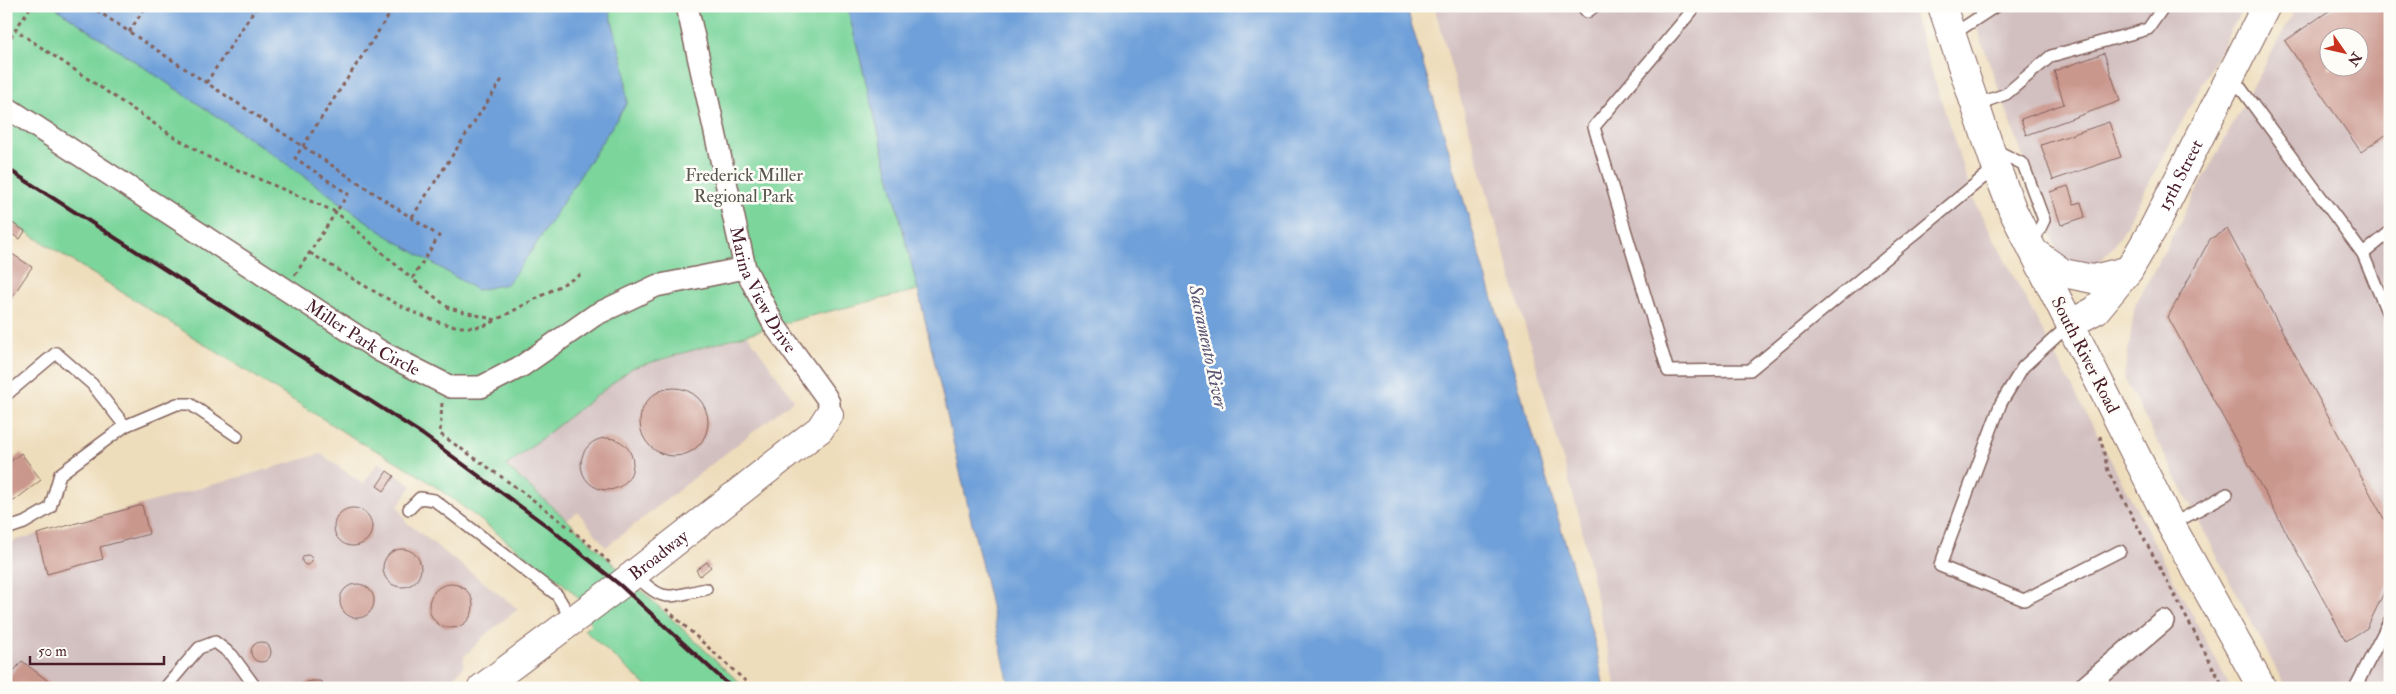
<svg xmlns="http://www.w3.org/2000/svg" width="2396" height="694" viewBox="0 0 2396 694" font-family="'IM FELL Double Pica',serif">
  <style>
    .industrial { fill: #d2bfbf; fill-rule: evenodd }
    .green { fill: #7cd59b; stroke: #637a63 }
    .water { fill: #6fa0d9; stroke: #5c6082 }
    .building { fill: #ca978d; fill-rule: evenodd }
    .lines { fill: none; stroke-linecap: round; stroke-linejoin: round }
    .service-casing { stroke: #83625d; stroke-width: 14 }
    .minor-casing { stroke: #83625d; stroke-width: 24 }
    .tertiary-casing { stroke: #83625d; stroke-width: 30 }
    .secondary-casing { stroke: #83625d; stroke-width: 30 }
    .path { stroke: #83625d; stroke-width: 3; stroke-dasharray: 4 4; stroke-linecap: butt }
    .service { stroke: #fff; stroke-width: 11 }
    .minor { stroke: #fff; stroke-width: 21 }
    .tertiary { stroke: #fff; stroke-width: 28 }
    .secondary { stroke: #fff; stroke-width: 28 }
    .rail { stroke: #4a1f2b; stroke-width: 4 }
    .labels { text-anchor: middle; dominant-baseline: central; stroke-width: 5; stroke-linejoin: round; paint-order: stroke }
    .park-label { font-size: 18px; fill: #59564d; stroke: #fdfcf7 }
    .street-label { font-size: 18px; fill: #4a1f2b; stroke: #fdfcf7 }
    .water-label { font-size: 19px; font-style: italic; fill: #595371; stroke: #fdfcf7 }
  </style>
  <rect width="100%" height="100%" fill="#fdfcf7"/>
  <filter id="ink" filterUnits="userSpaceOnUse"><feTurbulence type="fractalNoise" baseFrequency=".02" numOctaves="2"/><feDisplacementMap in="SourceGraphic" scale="10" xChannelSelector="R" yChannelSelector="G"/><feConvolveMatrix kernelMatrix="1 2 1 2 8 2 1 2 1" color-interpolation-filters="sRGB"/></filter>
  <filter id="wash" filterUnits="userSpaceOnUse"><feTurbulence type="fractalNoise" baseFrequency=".0096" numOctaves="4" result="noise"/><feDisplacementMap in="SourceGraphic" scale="20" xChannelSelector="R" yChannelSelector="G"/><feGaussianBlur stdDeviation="1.12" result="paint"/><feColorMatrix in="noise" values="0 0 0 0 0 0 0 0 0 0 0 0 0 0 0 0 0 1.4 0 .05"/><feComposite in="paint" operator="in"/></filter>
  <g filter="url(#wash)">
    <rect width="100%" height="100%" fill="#edb"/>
    <g class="industrial">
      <path d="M1434,6H1911L1973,199L2231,688H1616L1579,516Z"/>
      <path d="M1969,6H2244L2120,237L2094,270L2063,268Z"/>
      <path d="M2297,6H2390V688H2286L2124,378L2135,305ZM2328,38H2358V68H2328Z"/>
      <path d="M748,335L794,400L606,547L578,512L567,520L505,466L632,368Z"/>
      <path d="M321,454L363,484L379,462L412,486L398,506L406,522L518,609L486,634L464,657L463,667L444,688H6V543Z"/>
    </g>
    <path class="green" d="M6,6H53L277,157L386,235L477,290L507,283L532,250L627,103L625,70L608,6H847L918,290L806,317L632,368L506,466L567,520L745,688H649L584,630L591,625C588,617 585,606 580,600C569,586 537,564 521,552C471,513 419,469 361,443L6,219Z"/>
    <g class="water">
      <path d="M53,6H608L625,70L627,103L532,250L507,284L477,290L386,235L277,157Z"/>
      <path d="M847,6H1406L1595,643L1604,688H1010L918,290Z"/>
    </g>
    <g id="blocks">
      <g class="building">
        <path d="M2336,6H2390V132L2361,152L2285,41ZM2328,38H2358V68H2328Z"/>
        <path d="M2104,53L2120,101L2026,135L2021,119L2064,104L2054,71Z"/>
        <path d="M2109,122L2121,157L2053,180L2041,145Z"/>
        <path d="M2068,186L2074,204L2081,202L2085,217L2061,225L2050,192Z"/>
        <path d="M6,219L25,231L20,239L6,231Z"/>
        <path d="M2227,229L2390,530V580L2367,628L2346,641L2168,317L2210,239Z"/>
        <path d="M6,250L32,267L6,306Z"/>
        <circle cx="674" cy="422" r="34"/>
        <circle cx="607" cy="464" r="26"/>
        <path d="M21,453L41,480L6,507V465Z"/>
        <path d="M387,471L394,476L384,491L377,486Z"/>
        <path d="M142,505L149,534L100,547L103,559L47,574L37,534Z"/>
        <circle cx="353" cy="527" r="19"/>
        <circle cx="402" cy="568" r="19"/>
        <circle cx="307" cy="560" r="5"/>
        <path d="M707,562L711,567L700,576L696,570Z"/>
        <circle cx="357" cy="601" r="17"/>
        <circle cx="451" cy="606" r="22"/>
        <circle cx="261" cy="652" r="10"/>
        <path d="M22,661L57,688H10L6,685V681Z"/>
        <path d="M313,681H320L329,688H300L307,682Z"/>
      </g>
    </g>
  </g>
  <g filter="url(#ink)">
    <use href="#blocks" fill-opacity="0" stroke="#83625d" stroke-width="1"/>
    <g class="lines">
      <defs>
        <g id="service">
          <path d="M1582,6L1587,12L1595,6"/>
          <path d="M1696,6L1594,127L1668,371L1750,370L1996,167"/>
          <path d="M1952,35L1996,6"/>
          <path d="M2231,75L2363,254L2390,232"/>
          <path d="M1975,105L2006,94L2051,56L2148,29L2164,6"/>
          <path d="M1995,150L2023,164L2044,220L2032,245"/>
          <path d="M2363,254L2390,319"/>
          <path d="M2070,324L2023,367L2001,403L1940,566L2024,600L2120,551"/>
          <path d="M6,395L56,353L92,384L125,426L60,474L50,508L24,523L6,529"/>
          <path d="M125,426L177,404H190L237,436"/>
          <path d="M409,509L420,498L434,500L557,595L572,620"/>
          <path d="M2171,525L2227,494"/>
          <path d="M634,574C665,604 666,597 706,589"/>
          <path d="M165,688L199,648L215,642L232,655L256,688"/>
          <path d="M2355,688L2390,620"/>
        </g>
        <g id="minor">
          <path id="s1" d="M687,6L745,268L774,325L826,397L829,403V415"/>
          <path id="s2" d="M6,107L380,351L451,387H481L522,366L595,315L656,286L745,268"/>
          <path d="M2084,688L2163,621"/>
        </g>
        <g id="tertiary">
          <path d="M1942,6L1996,167L2013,211L2070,324"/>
          <path d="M2035,253L2063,273L2093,279L2129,270"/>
          <path id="s3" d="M482,688L620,585L812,435L820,429L829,415"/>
        </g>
        <g id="secondary">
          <path id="s4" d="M2262,688L2171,525L2070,324L2096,310L2129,270L2154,227L2266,6"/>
        </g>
      </defs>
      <use href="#service" class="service-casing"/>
      <use href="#minor" class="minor-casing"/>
      <use href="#tertiary" class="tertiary-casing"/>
      <use href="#secondary" class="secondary-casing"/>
      <g class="path">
        <path d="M90,6L439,236L412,279L449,308L496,320L582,274"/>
        <path d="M6,26H7"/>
        <path d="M129,32L146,6"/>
        <path d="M20,33L171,135L210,158L336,212L348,194L295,158L395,6"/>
        <path d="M6,44L31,6"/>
        <path d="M206,83L257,6"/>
        <path d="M412,217L503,78"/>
        <path d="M310,253C348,275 392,305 433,320C451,327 480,332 496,320"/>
        <path d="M295,275L336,212L412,279"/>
        <path d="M442,403L440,434C499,475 558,515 611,564"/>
        <path d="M2100,436L2108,471L2224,688"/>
        <path d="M666,609L753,688"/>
      </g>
      <use href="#service" class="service"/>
      <use href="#minor" class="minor"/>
      <use href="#tertiary" class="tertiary"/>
      <use href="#secondary" class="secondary"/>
      <path class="rail" d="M6,168L422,434L547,526L620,585L732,688"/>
    </g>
  </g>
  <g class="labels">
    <g class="park-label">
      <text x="744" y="175">Frederick Miller<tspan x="744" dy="21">Regional Park</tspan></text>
    </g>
    <g class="street-label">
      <text stroke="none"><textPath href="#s4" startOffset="601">15th Street</textPath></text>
      <text stroke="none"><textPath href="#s1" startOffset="295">Marina View Drive</textPath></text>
      <text stroke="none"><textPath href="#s2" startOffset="425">Miller Park Circle</textPath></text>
      <text transform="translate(2085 355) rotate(63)">South River Road</text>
      <text stroke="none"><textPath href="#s3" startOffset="221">Broadway</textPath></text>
    </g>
    <g class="water-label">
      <text transform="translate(1208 347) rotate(78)">Sacramento River</text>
    </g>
  </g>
  <rect width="2396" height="694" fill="none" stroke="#fdfcf7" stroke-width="25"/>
  <g transform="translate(2344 52) rotate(124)"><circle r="24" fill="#fdfcf7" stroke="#b5a4a5"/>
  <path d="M0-4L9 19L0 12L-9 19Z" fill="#c8321e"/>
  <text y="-8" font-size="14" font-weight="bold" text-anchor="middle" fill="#4a1f2b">N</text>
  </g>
  <path d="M30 656v8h134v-8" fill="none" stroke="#4a1f2b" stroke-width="2.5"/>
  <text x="38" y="656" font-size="15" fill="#4a1f2b" stroke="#fdfcf7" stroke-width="4" paint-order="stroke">50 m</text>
</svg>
